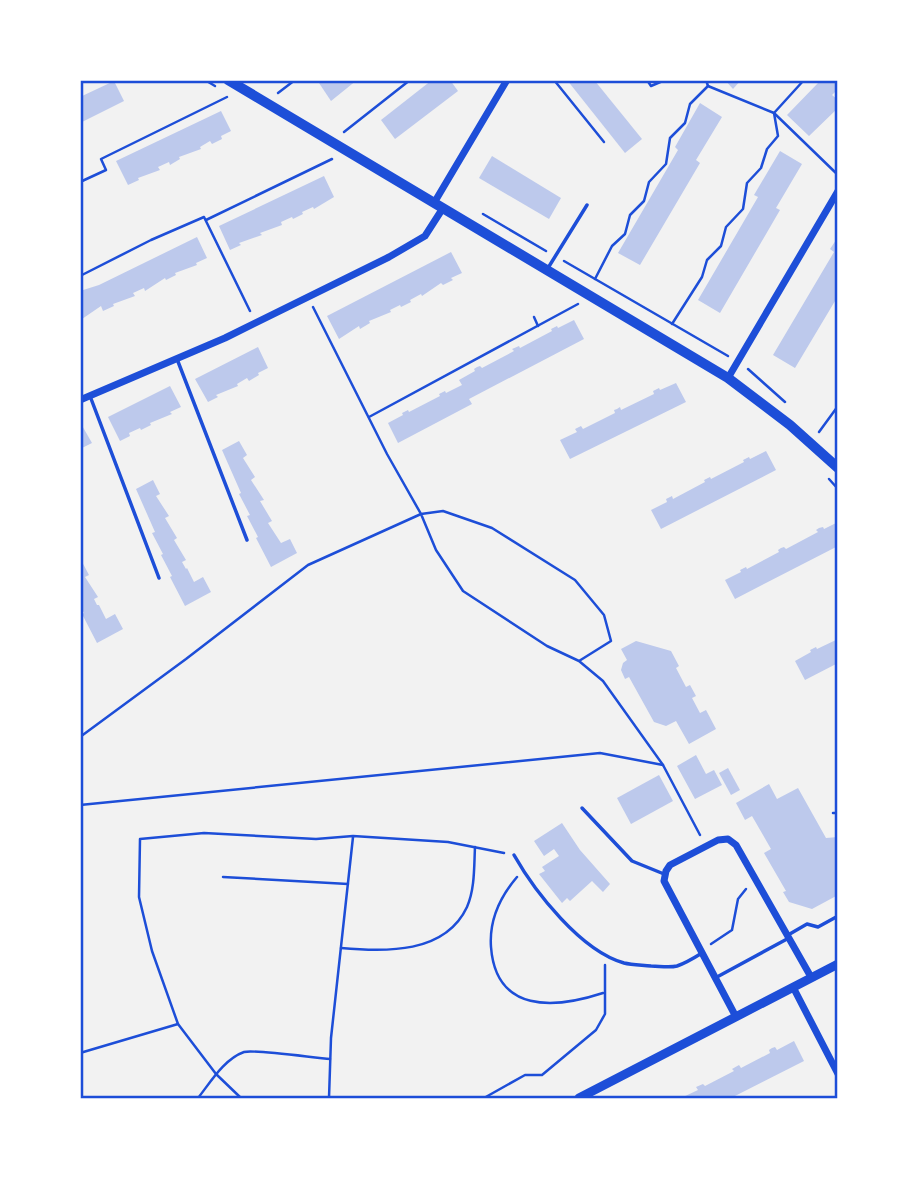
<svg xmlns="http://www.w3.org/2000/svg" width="918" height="1179" viewBox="0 0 918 1179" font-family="'DejaVu Sans',sans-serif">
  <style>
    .building { fill: #bdc9ec }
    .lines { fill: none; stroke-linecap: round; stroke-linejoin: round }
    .path { stroke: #1d4ed8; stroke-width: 2.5 }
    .service { stroke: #1d4ed8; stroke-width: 3.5 }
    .minor { stroke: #1d4ed8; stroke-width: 7 }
    .tertiary { stroke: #1d4ed8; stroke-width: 9 }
    .secondary { stroke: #1d4ed8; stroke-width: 10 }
    .neatline { fill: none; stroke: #1d4ed8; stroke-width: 2.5 }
  </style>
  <rect width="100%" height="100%" fill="#f2f2f2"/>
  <g class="building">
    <path d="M317,80H357L331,101Z"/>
    <path d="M432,80H450L458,91L395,139L381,120Z"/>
    <path d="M567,80L595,81L642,139L625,153Z"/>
    <path d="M725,80H741L733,89Z"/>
    <path d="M818,80H838V89L832,95L838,100V108L809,136L787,115L819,82Z"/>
    <path d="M114,81L124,101L80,123V97Z"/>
    <path d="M700,103L722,117L696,160L700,163L640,265L618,253L678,150L675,147Z"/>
    <path d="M221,111L231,131L221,136L222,139L212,144L210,141L200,147L201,149L179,157L180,159L170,165L169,162L158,167L160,170L138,178L139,180L128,185L116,161Z"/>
    <path d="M780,151L802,164L776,208L780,210L720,313L698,300L758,197L754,195Z"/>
    <path d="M492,156L561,198L549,219L479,178Z"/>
    <path d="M324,176L334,197L314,209L313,207L302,212L303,214L293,219L292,217L281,222L282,225L260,233L262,235L239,243L241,245L230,250L219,226Z"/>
    <path d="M197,237L207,258L196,263L197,265L175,273L176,275L166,280L165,278L145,291L144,288L133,293L135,296L113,304L114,306L103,311L101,306L82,319L80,291L99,285Z"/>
    <path d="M838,237V296L795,368L773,355L834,252L830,249Z"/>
    <path d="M451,252L462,273L451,278L453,280L443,285L441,283L422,296L421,294L410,300L411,302L401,307L400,305L390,310L391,312L369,321L370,323L360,329L359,326L339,339L327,316Z"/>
    <path d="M574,320L584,339L469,399L472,404L398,443L388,423L403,415L402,413L408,410L409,412L440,396L439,394L445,391L446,393L462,385L459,380L475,371L474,369L477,367L480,366L482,368L514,351L512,349L519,346L520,348L552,331L551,329L557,326L558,328Z"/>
    <path d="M258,347L268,368L258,373L259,375L249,381L247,378L237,384L238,386L216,395L218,397L208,402L195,379Z"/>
    <path d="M676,383L686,402L570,459L560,440L577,432L575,429L581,426L583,429L615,413L614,410L617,409L620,407L621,410L654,394L653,391L659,388L660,390Z"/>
    <path d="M170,386L181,407L170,412L172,414L150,423L151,425L141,430L140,428L129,433L130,436L120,441L108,417Z"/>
    <path d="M80,422L92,443L80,449Z"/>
    <path d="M239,441L247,455L243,458L255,477L251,480L264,500L260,501L272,521L268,523L281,543L290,539L297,553L271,567L256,538L258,537L247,516L250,515L239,494L241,493L222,450Z"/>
    <path d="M766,451L776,470L661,529L651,510L667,502L666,499L672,496L673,499L705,482L704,480L710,477L711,479L744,462L743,460L749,457L750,459Z"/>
    <path d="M153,480L160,494L156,496L169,516L165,518L177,538L174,540L186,560L182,562L186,569L187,568L194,582L203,577L211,592L185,606L170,577L172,576L161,555L163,554L152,533L155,532L136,489Z"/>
    <path d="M838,522V546L735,599L725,580L741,572L740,570L746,567L747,569L779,552L778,550L781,548L784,547L786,549L818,532L816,530L819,528L823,527L824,529Z"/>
    <path d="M80,558L89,575L85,577L98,597L94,599L97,605H99L106,619L115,614L123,629L97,643L82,614L84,613L80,606Z"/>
    <path d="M838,639V663L805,680L795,661L811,652L810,650L816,647L817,649Z"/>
    <path d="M636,641L671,651L679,666L676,668L686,687L690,685L696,696L692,698L700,713L706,710L716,729L689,744L676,721L666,726L654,722L629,677L625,679L621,670L623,663L627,660L621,649Z"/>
    <path d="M696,755L706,774L714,770L722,785L695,799L677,766Z"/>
    <path d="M728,768L740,790L731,795L719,773Z"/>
    <path d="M659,775L673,801L631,824L617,798Z"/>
    <path d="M769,784L777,799L798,788L826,838L838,837V895L812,909L789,902L783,892L786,891L764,853L771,849L752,816L745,820L736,803Z"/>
    <path d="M562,823L580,850L610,884L603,892L592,881L570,901L567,898L562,903L539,874L545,871L542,867L559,856L554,849L544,856L534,841Z"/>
    <path d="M794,1041L804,1061L731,1098H681L698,1090L696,1087L703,1084L705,1086L734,1071L732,1069L739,1065L741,1068L770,1053L769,1050L772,1048L775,1047L777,1050Z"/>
  </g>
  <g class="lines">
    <g class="path">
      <path d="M205,80L215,86"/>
      <path d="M554,80L604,142"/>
      <path d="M647,80L651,86L665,80"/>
      <path d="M706,80L708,86L774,113L838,175"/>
      <path d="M278,93L295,80"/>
      <path d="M344,132L410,80"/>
      <path d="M80,182L106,170L101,159L227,97"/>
      <path d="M483,214L546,251"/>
      <path d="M206,220L332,159"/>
      <path d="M564,261L728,356"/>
      <path d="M80,276L151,240L204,217L250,311"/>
      <path d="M595,279L612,246L625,234L630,215L644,201L649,182L666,164L670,138L685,123L690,104L708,86"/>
      <path d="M534,317L538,326"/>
      <path d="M672,324L702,277L707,260L721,246L726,227L743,209L747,183L761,168L767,149L778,136L774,113L804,80"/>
      <path d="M748,369L785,402"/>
      <path d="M369,417L578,304"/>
      <path d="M819,432L838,406"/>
      <path d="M829,479L838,489"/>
      <path d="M579,661L611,641L604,615L575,580L492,528L443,511L421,514L436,550L463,591L547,646L579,661L603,681L663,765"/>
      <path d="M80,737L186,659L308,565L421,514L387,454L313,307"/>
      <path d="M80,805L600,753L663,765L700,835"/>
      <path d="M833,813H838"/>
      <path d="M223,877L348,884"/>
      <path d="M517,877C500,897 489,920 491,947C496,1013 554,1009 603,993"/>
      <path d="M711,944L732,930L738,899L746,889"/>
      <path d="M341,948C386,952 445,954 467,907C475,889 474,866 475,847"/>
      <path d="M80,1053L178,1024"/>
      <path d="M198,1098C210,1083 224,1059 244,1052C254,1049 315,1058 330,1059"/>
      <path d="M241,1098L216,1074L178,1024L152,951L139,897L140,839L204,833L316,839L353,836L448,842L504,853"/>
      <path d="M329,1098L331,1038L353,837"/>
      <path d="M484,1098L525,1075H542L596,1030L605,1014V965"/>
    </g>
    <g class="service">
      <path d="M548,268L587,205"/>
      <path d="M177,359L247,540"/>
      <path d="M90,396L159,578"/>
      <path d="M582,808L632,861L664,874"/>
      <path d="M514,855C535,892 581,951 624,963C632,965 642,965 651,966C659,966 669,968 677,966C686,963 694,958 702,953"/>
      <path d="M788,935L807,924L818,927L838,916"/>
      <path d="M717,977L787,939"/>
    </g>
    <g class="minor">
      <path d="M434,203L507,80"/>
      <path d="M728,378L838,191"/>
      <path d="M80,400L225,338L389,257L425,236L443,208"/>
      <path d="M793,987L838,1074"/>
      <path d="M736,1017L664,881L666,871L670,865L718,840L728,839L736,845L811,977"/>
    </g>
    <path class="tertiary" d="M579,1098L838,964"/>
    <path class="secondary" d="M228,80L728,378L790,425L838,468"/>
  </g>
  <rect width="918" height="1179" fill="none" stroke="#ffffff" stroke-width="164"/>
  <rect x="82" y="82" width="754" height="1015" class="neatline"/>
</svg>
